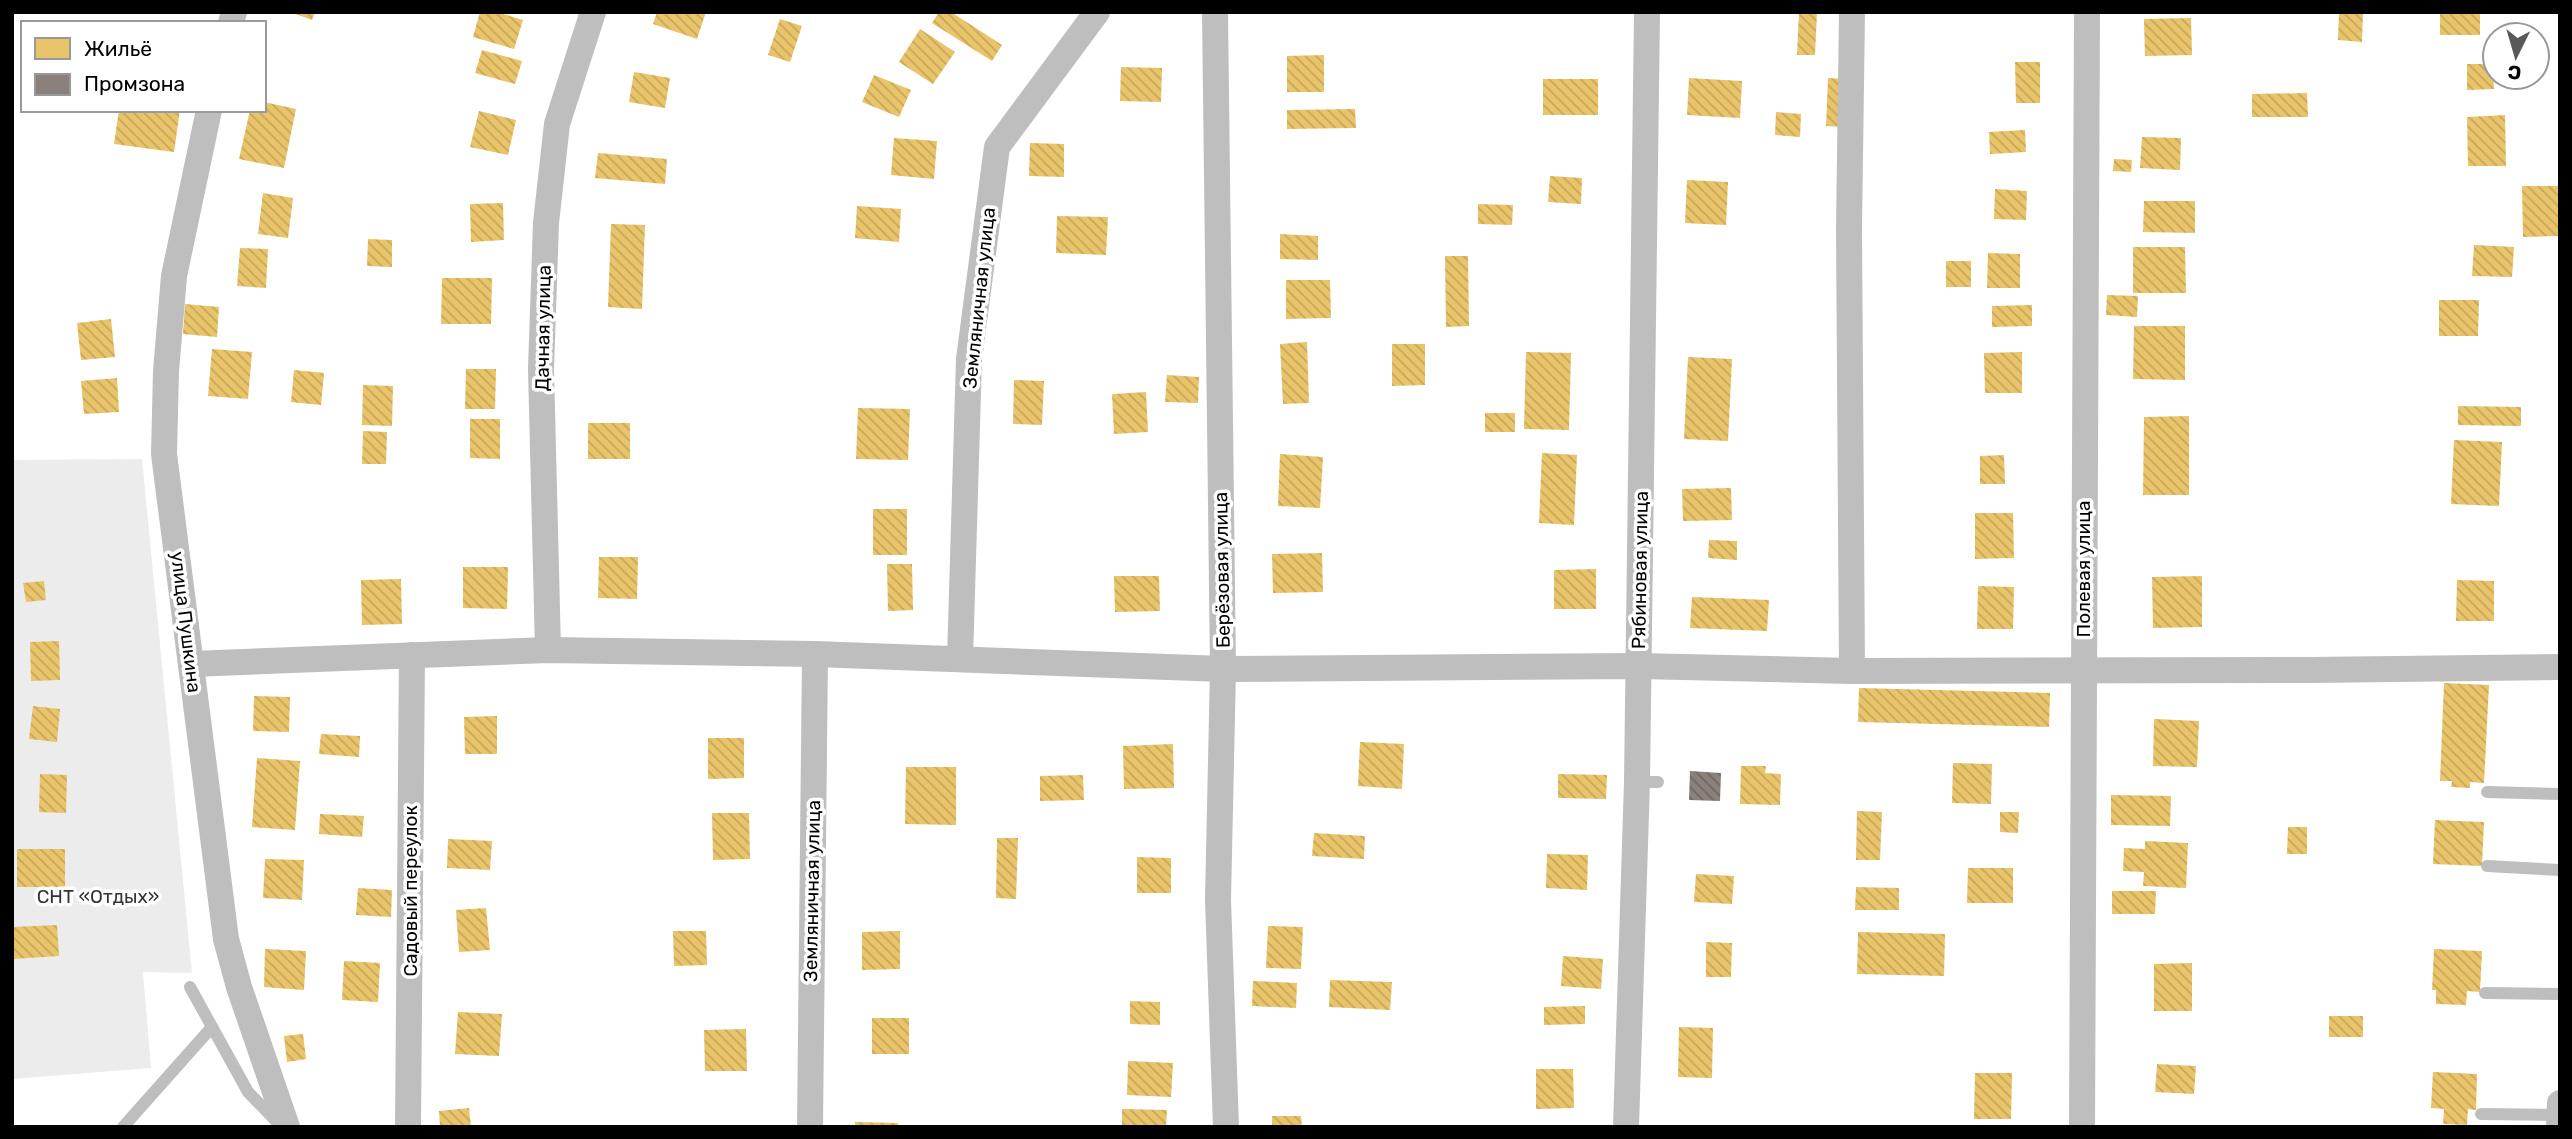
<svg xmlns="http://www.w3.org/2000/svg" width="2572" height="1139" viewBox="0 0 2572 1139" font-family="Rubik,sans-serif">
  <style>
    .green { fill: #ececec }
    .homes { fill: url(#homes-back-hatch) }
    .industry { fill: url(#industry-back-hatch) }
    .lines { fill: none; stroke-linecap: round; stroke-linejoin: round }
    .lane { stroke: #bebebe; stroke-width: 12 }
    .street { stroke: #bebebe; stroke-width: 26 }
    .labels { text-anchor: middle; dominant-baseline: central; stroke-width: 7; stroke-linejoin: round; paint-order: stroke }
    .street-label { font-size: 19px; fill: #000; stroke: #fff }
    .park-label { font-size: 19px; fill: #333; stroke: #fff }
  </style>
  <defs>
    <pattern id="homes-back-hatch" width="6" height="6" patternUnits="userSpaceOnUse" patternTransform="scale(1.75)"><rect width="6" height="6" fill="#e9c46a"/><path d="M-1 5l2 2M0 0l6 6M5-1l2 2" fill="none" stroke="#c6a75a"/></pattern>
    <pattern id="industry-back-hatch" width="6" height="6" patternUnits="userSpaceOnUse" patternTransform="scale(1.75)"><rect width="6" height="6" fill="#8a817c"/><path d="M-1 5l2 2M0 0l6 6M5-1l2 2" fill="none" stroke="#6e6763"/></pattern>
  </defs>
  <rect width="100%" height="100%" fill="#fff"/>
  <path class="green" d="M142,459L192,973L143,972L151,1068L12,1079V460Z"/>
  <g class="homes">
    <path d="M290,12H315L312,20Z"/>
    <path d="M480,12H497L523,20L514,49L473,37Z"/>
    <path d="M657,12H706L697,39L653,24Z"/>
    <path d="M939,12H951L1002,45L992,61L932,23Z"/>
    <path d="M1799,12H1817L1815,55H1797Z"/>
    <path d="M2339,12H2363L2362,42L2338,40Z"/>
    <rect x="2440" y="12" width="40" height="23"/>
    <path d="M2191,18L2192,55L2145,56L2144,19Z"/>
    <path d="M780,19L802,26L790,62L768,55Z"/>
    <path d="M920,29L955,52L933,84L899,62Z"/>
    <path d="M482,50L522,61L515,84L475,73Z"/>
    <path d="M1324,55V92H1287V56Z"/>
    <path d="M2015,62H2040V103H2016Z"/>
    <path d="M2467,64H2493L2494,89L2467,90Z"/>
    <path d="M1121,67L1162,68L1161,102L1120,101Z"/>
    <path d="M634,72L670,78L665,108L629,102Z"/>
    <path d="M874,75L911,90L899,117L862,102Z"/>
    <path d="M1689,78L1742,81L1740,118L1687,115Z"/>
    <path d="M1828,78L1848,79L1845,127L1826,126Z"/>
    <rect x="1543" y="79" width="55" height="36"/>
    <path d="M2307,93L2308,117H2252V94Z"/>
    <path d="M264,102L296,109L284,168L239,159L250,110H264Z"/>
    <path d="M1355,109L1356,128L1287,129V110Z"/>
    <path d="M119,110H180L174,152L114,144Z"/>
    <path d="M479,111L516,120L508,155L470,147Z"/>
    <path d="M1776,112L1801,114L1800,137L1775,135Z"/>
    <path d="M2505,115L2506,166H2468L2467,117Z"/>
    <path d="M2025,130L2026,152L1990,154L1989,132Z"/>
    <path d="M2142,137L2181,138L2180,170L2140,168Z"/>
    <path d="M894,138L937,141L934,179L891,175Z"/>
    <path d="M1030,143L1064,144V177L1029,176Z"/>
    <path d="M598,153L667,159L665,184L595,178Z"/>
    <path d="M2114,159L2132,160L2131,172L2113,171Z"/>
    <path d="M1550,176L1582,178L1581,204L1548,202Z"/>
    <path d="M1687,180L1728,182L1726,225L1685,223Z"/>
    <path d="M2522,186H2558L2559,236L2523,237Z"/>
    <path d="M1995,189L2027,191L2026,220L1994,219Z"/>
    <path d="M263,193L293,198L288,238L258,234Z"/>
    <path d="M2144,201H2195V233L2143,232Z"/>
    <path d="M503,203L504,240L471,242L470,204Z"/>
    <path d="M1478,204L1513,205L1512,225L1478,224Z"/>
    <path d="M857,206L901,209L899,242L855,238Z"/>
    <path d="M1057,216L1108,217L1106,255L1056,253Z"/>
    <path d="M611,224L645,225L642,309L608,307Z"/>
    <path d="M1280,234L1318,236V260L1280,259Z"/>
    <path d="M368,239L392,240V267L367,266Z"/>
    <path d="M2474,245L2514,247L2512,277L2472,276Z"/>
    <path d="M2133,247H2185L2186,293H2133Z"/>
    <path d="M240,248L268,249L266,288L237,286Z"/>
    <path d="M1988,253L2020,254V288H1987Z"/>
    <path d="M1445,256H1468L1469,326L1446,327Z"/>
    <rect x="1946" y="261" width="25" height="26"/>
    <path d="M442,278H492L491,324H441Z"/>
    <path d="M1286,280H1330L1331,318L1286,319Z"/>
    <path d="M2107,295L2138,296L2137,317L2106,315Z"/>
    <path d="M2439,300H2479L2478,336H2439Z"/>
    <path d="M185,304L219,307L217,337L183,334Z"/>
    <path d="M2032,305V326L1992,327V306Z"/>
    <path d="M111,319L115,357L81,360L77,323Z"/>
    <path d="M2134,326H2185V380L2133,379Z"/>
    <path d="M1307,342L1309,403L1283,404L1280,344Z"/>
    <path d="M1392,344H1425V385L1392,386Z"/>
    <path d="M212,349L252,352L248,399L208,396Z"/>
    <path d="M1526,352L1571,353L1569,430L1524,429Z"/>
    <path d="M2022,352V393H1985L1984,353Z"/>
    <path d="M1688,357L1732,359L1728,441L1684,439Z"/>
    <path d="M466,369H496L495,409H465Z"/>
    <path d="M294,370L324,373L321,405L291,402Z"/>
    <path d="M1167,375L1199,377L1198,403L1165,402Z"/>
    <path d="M117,378L119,412L84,414L81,381Z"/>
    <path d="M1014,380L1044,381L1042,425L1013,424Z"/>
    <path d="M363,385L393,386L392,426L362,425Z"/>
    <path d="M1146,392L1148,432L1114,434L1112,394Z"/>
    <path d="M2458,406L2521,407V426L2458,425Z"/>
    <path d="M858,408L910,409L908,460L856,459Z"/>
    <rect x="1485" y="413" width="30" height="19"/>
    <path d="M2189,416V495H2143L2144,417Z"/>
    <path d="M470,419H500V459L470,458Z"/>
    <rect x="588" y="423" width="42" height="36"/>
    <path d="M363,431L387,432L386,464H362Z"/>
    <path d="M2454,440L2502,442L2499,506L2451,504Z"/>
    <path d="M1542,453L1577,455L1574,525L1539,523Z"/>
    <path d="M1280,454L1323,457L1320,508L1278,506Z"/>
    <path d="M2004,455L2005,484H1980V456Z"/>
    <path d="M1731,488L1732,520L1683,521L1682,489Z"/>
    <rect x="873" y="509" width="34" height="46"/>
    <path d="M1975,513H2013L2014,558L1975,559Z"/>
    <path d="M1709,540L1737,541V560L1708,558Z"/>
    <path d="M1322,553L1323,592L1273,593L1272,554Z"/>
    <path d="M599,557H638L637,599L598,598Z"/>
    <path d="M887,564H912L913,610L888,611Z"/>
    <path d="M463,567H508L507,609L463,608Z"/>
    <path d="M1596,569V609H1554V570Z"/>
    <path d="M1114,576H1159L1160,611L1115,612Z"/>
    <path d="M2202,576V627L2153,628L2152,577Z"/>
    <path d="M401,579L402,624L362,625L361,580Z"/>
    <path d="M2457,580L2494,581V621H2456Z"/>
    <path d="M44,581L46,600L26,602L23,583Z"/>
    <path d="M1978,586L2014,587L2013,629H1977Z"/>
    <path d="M1692,597L1769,600L1767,631L1690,628Z"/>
    <path d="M59,641L60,680L31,681L30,642Z"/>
    <path d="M2444,683L2489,685L2484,783L2470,782V788L2451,787L2452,781H2440Z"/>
    <path d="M1859,688L2050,693L2049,727L1858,722Z"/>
    <path d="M254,696L290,697L289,732L253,731Z"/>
    <path d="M33,706L60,709L57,742L29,739Z"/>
    <path d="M497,716V754H465L464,717Z"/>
    <path d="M2154,719L2199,721L2197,767L2153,766Z"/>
    <path d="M321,734L360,736L359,757L319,754Z"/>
    <path d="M708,738H744V778L708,779Z"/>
    <path d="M1360,742L1404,744L1402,789L1358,786Z"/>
    <path d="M1173,744L1174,788L1124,789L1123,746Z"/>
    <path d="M257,758L300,761L295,830L252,827Z"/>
    <path d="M1953,763L1992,764L1991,804L1952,803Z"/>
    <path d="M1741,766H1766L1765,773L1781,774L1780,805L1740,804Z"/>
    <path d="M906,767H956V825L905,824Z"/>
    <path d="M40,774L67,775L66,813L39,812Z"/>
    <path d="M1558,774L1607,775L1606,799L1558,798Z"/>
    <path d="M1083,775L1084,800L1040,801V776Z"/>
    <path d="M2111,795L2171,796L2170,826L2111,825Z"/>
    <path d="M1857,811L1882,812L1880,860H1856Z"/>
    <path d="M2000,812H2019L2018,833L2000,832Z"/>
    <path d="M712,813H749L750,859L713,860Z"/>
    <path d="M320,814L364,816L362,837L319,834Z"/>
    <path d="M2435,820L2484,822L2482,866L2433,864Z"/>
    <path d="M2288,827H2307V854H2287Z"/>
    <path d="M1314,833L1365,836L1364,859L1312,856Z"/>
    <path d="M997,838H1018L1016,899L996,898Z"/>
    <path d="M448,839L492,841L490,870L447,868Z"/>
    <path d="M2145,841L2188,843L2186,888L2143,886L2144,872L2123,871L2124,848L2145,849Z"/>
    <rect x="17" y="849" width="48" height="38"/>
    <path d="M1547,854L1588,855L1587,890L1546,888Z"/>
    <path d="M1137,857L1171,858V893H1137Z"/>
    <path d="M265,859L304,860L302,900L263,898Z"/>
    <path d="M1968,868H2013V903H1967Z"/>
    <path d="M1696,874L1734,876L1732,904L1694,902Z"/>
    <path d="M1856,887L1899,888V910H1855Z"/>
    <path d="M358,888L392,890L391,917L356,915Z"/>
    <path d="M2112,891H2156L2155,914H2112Z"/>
    <path d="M486,908L490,950L459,952L456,910Z"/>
    <path d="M57,925L59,956L13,959L12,927Z"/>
    <path d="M1268,926L1303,927L1301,969L1266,968Z"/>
    <path d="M673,931H706L707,965L674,966Z"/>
    <path d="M900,931V969L862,970V932Z"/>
    <path d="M1858,932L1945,934L1944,976L1857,974Z"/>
    <path d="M1706,942L1732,943L1731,977H1706Z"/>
    <path d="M265,949L306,951L304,990L264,987Z"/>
    <path d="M2434,949L2482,951L2480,992L2467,991L2466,1005L2436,1004V990H2432Z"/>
    <path d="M1563,956L1603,959L1601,989L1561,986Z"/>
    <path d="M344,961L380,963L378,1002L342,1000Z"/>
    <path d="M2192,963V1011H2154V964Z"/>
    <path d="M1330,980L1392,982L1390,1010L1329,1007Z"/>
    <path d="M1253,981L1297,983L1296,1008L1252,1006Z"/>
    <path d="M1130,1001L1160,1002V1025L1130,1024Z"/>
    <path d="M1585,1006V1024L1544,1025V1007Z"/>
    <path d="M458,1012L502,1014L499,1056L455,1054Z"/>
    <rect x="2329" y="1016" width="34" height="21"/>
    <rect x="872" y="1018" width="37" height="36"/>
    <path d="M1679,1027L1713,1028L1712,1078L1678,1077Z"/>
    <path d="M746,1029L747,1071H705L704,1030Z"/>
    <path d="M303,1034L306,1059L287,1062L284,1036Z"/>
    <path d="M1128,1061L1173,1063L1171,1097L1127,1095Z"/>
    <path d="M2157,1064L2196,1066L2194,1094L2155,1092Z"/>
    <path d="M1536,1069H1573L1574,1108L1536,1109Z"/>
    <path d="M2433,1072L2477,1074L2476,1110L2468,1109L2467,1125L2443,1124L2444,1109L2431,1108Z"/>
    <path d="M1975,1073H2012L2011,1119H1974Z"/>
    <path d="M469,1108L471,1127H440L439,1111Z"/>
    <path d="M1122,1109L1167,1110L1166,1127H1122Z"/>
    <path d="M1272,1116H1301L1302,1127H1272Z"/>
    <path d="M855,1122L898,1123V1127H855Z"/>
  </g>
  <path class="industry" d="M1690,771L1721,773L1720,801L1689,800Z"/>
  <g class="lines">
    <g class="lane">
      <path d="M1637,782H1658"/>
      <path d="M2487,792L2560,794"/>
      <path d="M2487,866L2560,870"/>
      <path d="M190,987L248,1092L279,1124"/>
      <path d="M2485,993L2560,994"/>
      <path d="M2481,1114L2559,1115"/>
      <path d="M123,1127L212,1027"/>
    </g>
    <g class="street">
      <path d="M1215,12L1223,669L1218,900L1226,1127"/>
      <path d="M1852,12L1849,229L1852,671"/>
      <path d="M231,23L234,12"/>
      <path d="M209,110L174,276L166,371L164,454L226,939L239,987L287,1127"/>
      <path d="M548,650L541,369L546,223L557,124L593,12"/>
      <path d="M960,659L969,359L997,147L1097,12"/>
      <path d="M191,664L548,650L815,654L1223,669L1639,666L1852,671L2310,670L2560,667"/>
      <path d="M408,1127L412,655"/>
      <path d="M810,1127L815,654"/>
      <path d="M1626,1127L1637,782L1647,12"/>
      <path d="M2082,1127L2087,12"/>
      <path d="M2559,1127L2560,1103"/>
    </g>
  </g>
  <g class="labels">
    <g class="street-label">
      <text transform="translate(979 298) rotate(-84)">Земляничная улица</text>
      <text transform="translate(543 328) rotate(-89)">Дачная улица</text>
      <text transform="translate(2083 569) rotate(-90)">Полевая улица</text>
      <text transform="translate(1222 570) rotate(-91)">Берёзовая улица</text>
      <text transform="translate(1640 570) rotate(-89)">Рябиновая улица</text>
      <text transform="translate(186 622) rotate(83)">улица Пушкина</text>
      <text transform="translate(410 891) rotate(-90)">Садовый переулок</text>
      <text transform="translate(812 891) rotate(-89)">Земляничная улица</text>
    </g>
    <g class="park-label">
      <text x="98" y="896">СНТ «Отдых»</text>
    </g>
  </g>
  <rect width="2572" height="1139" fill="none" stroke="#000000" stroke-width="28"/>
  <rect x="21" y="21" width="245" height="91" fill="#ffffff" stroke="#999999" stroke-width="2"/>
  <rect x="35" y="38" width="35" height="21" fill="#e9c46a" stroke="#999999" stroke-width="2"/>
  <text x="84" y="56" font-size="21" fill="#000000">Жильё</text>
  <rect x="35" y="74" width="35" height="21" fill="#8a817c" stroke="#999999" stroke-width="2"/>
  <text x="84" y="91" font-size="21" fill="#000000">Промзона</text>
  <g transform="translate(2516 56) rotate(185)"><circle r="33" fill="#ffffff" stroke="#999999" stroke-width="2"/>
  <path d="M0-5L12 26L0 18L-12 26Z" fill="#595959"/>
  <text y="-10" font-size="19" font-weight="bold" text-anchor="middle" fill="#000000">С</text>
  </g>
</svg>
